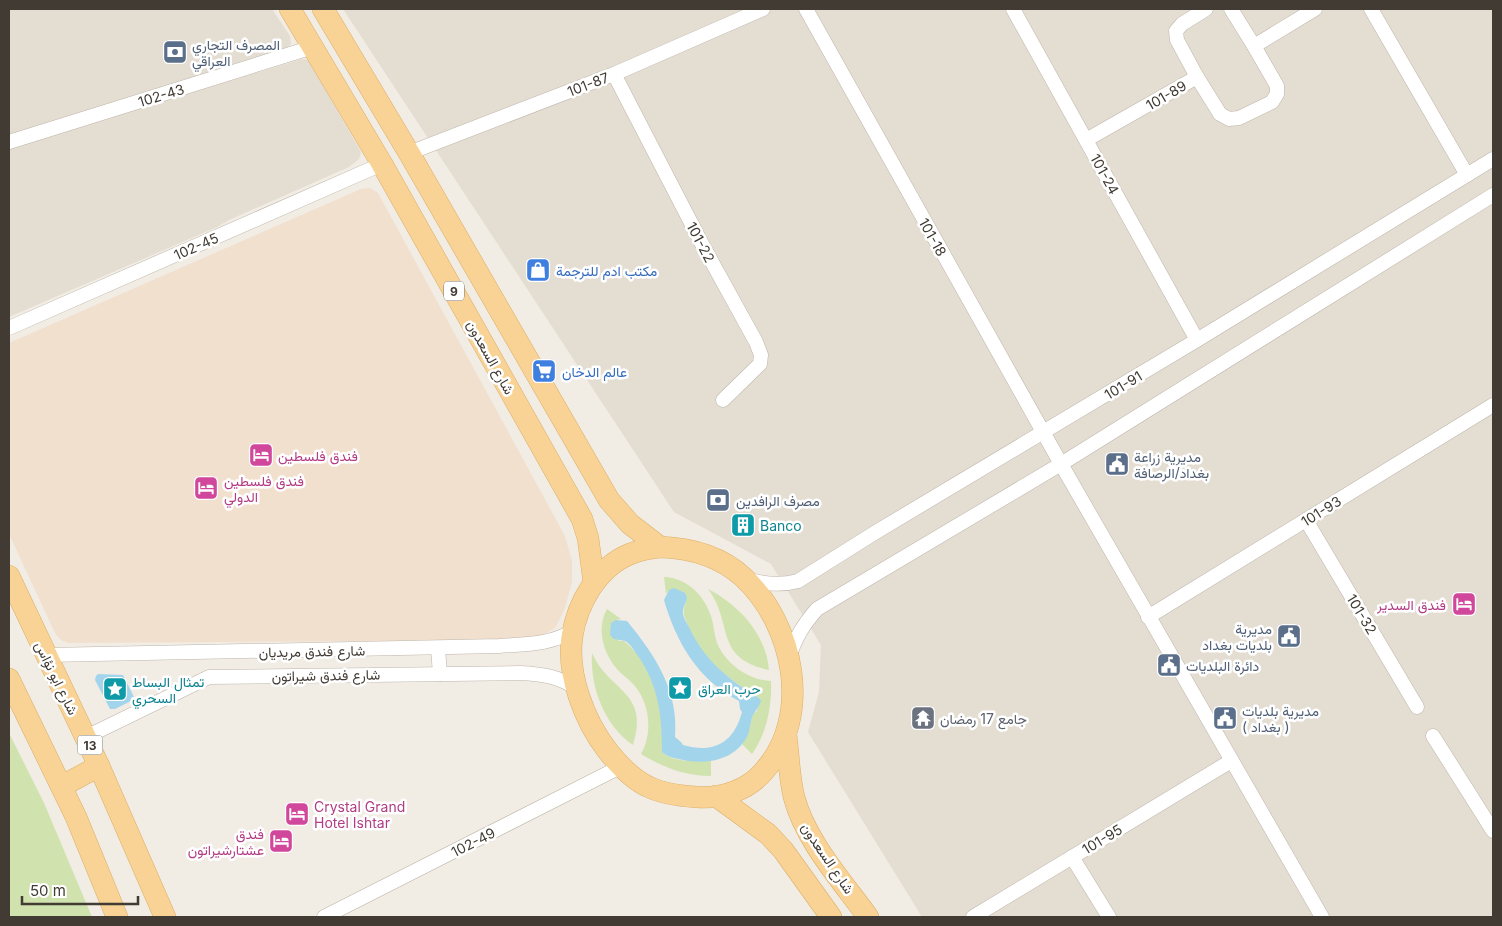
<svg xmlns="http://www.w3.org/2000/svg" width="1502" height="926" viewBox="0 0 1502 926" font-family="Inter,Vazirmatn,sans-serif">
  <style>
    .residential { fill: #e4ddd2 }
    .commercial { fill: #f2e0cf }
    .green { fill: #d0e3ae }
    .water { fill: #a2d4eb }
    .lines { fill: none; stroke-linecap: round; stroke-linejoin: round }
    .minor-casing { stroke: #beb5aa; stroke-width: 15 }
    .primary-casing { stroke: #dcae66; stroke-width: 22 }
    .minor { stroke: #fff; stroke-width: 14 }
    .primary { stroke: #f8d395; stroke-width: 21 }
    .labels { text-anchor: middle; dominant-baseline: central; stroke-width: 5; stroke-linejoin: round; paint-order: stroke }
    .shield { fill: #fff; stroke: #7b7671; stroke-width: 1 }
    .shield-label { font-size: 12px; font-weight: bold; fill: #423b34 }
    .service-label { font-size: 14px; fill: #4e5e75; stroke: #fff; text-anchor: start }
    .street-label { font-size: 14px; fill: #423b34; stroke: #fff }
    .shop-label { font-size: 14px; fill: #366cbe; stroke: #fff; text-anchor: start }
    .hotel-label { font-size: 14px; fill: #b23c85; stroke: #fff; text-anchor: start }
    .culture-label { font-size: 14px; fill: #0d838f; stroke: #fff; text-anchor: start }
    .worship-label { font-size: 14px; fill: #5b616d; stroke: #fff; text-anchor: start }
  </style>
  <rect width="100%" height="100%" fill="#f1ece4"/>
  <g class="residential">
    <path d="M9,9H272L290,36L291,44L287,48L9,138Z"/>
    <path d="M343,9H1493V917H922L808,732L819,692L821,645L771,564L674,512Z"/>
    <path d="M302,59L308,60L311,65L361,152L359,159L349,167L229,220L217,227L9,317V147Z"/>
  </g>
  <path class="commercial" d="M370,188L378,193L565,536L572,561V582L564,611L555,628L534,640L68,643L61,640L56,635L9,534V343L361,189Z"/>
  <g class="green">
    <path d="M664,577C687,578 704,595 711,616C714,625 714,634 717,643C726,664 748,680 771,681C772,706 767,733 752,754L742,744L747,737L753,714L757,711L759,698C727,678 704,661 688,626C685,618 681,611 686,603L669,590L666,594Z"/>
    <path d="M708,589C739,605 766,634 769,670C713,658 734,623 708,589Z"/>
    <path d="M607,609L621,619L616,620L619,641H624C646,658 659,693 662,721C663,731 662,742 662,752C673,763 697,761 711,761V776C685,776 662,767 641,754C653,733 650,703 634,685C629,679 622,675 617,669C603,653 596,628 607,609Z"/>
    <path d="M592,653C609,692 650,691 633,745C604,725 590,687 592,653Z"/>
    <path d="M9,733L44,803L92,917H9Z"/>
  </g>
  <g class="water">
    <path d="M674,588L685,593L687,598C686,602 684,606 683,609C682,616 686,622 689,627C704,660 729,680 759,698L761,701C759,707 756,710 753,715C750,722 750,731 747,737C735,759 710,764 688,761C679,759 668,758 662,752C662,716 659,687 638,656C634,651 631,644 625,641C622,640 617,640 614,639L610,635L611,623L616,620L627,621C655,655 679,691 675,737L681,742L683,745C713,754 734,743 742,712L740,709L739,701C698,680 676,642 664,600L669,590Z"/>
    <path d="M98,674L123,675L135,699L115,709H110L95,680L96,676Z"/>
  </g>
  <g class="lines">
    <defs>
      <g id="minor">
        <path d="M806,9L1061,464L1322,917"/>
        <path d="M1013,9L1197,340"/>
        <path d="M1231,9L1254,46"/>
        <path d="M1371,9L1467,175"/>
        <path d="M614,74L702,244L756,342L761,355L760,364L723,400"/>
        <path d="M1197,77L1177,40L1176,31L1182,24L1206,9"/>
        <path d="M1086,140L1197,77L1220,114L1229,119L1239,118L1272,102L1277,94V86L1254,46L1315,9"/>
        <path d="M9,142L313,47"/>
        <path d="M409,153L614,74L763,9"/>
        <path d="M9,328L382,164"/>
        <path d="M1306,520L1417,707"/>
        <path d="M746,579C763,584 780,586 798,581L876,532L1197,340L1493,159"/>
        <path d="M1148,617L1493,405"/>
        <path d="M438,648L440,674"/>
        <path d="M47,655L499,646C526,644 551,645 574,630"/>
        <path d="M789,657C796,637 803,625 817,609L1061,464L1493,195"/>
        <path d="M1433,736L1493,831"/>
        <path d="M86,737L209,677L520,673C541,674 559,676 577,689"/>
        <path d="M1072,857L1109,917"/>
        <path d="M324,917L622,766"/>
        <path d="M973,917L1231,761"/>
      </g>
      <g id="primary">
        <path d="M290,9L382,164L582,519L588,538L594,583"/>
        <path d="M323,9L409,153L609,500L630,524L660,547"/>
        <path d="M660,547C690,548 720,556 743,577C794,624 813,716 764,771C748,790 722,799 697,797C681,796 663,794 649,787C633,780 618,764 607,750C584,720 567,675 572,637C577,603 598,567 630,554C640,550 650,548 660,547Z"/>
        <path d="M9,576L99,766L165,917"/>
        <path d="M9,679L76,817L117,917"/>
        <path d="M786,735C789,756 789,777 794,797C805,840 842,881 868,917"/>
        <path d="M62,786L99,766"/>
        <path d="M716,796L768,834L783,850L831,917"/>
      </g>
    </defs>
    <use href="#minor" class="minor-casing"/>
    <use href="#primary" class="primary-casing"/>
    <use href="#minor" class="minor"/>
    <use href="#primary" class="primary"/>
  </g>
  <defs>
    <symbol id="bank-square" viewBox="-11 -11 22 22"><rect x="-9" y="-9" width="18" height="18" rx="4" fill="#5c6f8a" stroke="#fff"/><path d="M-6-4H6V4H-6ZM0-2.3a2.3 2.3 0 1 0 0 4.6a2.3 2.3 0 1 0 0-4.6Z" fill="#fff"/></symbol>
    <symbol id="shop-square" viewBox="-11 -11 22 22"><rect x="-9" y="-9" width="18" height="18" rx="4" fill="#3f7fe0" stroke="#fff"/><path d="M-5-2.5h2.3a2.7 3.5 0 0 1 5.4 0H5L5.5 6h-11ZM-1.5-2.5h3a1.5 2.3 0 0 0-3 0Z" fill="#fff"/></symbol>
    <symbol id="supermarket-square" viewBox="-11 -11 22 22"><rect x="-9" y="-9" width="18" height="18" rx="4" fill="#3f7fe0" stroke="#fff"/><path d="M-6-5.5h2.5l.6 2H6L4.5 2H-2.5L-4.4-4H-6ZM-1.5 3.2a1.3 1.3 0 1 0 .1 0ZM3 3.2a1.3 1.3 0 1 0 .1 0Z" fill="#fff"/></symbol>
    <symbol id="hotel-square" viewBox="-11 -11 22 22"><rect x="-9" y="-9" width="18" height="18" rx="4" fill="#d1479c" stroke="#fff"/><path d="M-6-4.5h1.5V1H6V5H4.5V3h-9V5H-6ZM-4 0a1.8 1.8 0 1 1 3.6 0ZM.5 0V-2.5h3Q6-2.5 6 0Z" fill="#fff"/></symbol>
    <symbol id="civic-square" viewBox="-11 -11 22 22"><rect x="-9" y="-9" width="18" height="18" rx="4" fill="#5c6f8a" stroke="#fff"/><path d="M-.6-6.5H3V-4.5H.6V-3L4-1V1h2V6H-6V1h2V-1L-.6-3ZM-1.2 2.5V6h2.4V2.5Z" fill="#fff"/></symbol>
    <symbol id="building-square" viewBox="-11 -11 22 22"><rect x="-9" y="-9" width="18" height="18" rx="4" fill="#0f9aa8" stroke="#fff"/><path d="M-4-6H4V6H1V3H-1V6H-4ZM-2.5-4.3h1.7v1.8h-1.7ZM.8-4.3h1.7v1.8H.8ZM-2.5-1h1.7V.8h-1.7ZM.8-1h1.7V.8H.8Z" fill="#fff"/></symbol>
    <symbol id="sight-square" viewBox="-11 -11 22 22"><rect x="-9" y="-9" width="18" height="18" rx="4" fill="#0f9aa8" stroke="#fff"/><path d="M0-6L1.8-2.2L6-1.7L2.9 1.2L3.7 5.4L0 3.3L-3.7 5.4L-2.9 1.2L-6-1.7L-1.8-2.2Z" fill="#fff"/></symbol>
    <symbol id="temple-square" viewBox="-11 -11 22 22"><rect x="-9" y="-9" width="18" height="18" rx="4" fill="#6b7280" stroke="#fff"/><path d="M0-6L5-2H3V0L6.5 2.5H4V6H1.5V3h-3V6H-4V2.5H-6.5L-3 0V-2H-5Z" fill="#fff"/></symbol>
  </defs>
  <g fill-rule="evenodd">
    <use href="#bank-square" x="161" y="38" width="28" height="28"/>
    <use href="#shop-square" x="524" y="256" width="28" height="28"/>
    <use href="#supermarket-square" x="530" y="357" width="28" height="28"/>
    <use href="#hotel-square" x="247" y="441" width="28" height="28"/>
    <use href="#civic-square" x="1103" y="450" width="28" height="28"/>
    <use href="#hotel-square" x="192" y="474" width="28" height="28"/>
    <use href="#bank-square" x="704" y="486" width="28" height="28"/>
    <use href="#building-square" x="729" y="511" width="28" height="28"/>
    <use href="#hotel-square" x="1450" y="590" width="28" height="28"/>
    <use href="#civic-square" x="1275" y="622" width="28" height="28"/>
    <use href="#civic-square" x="1155" y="651" width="28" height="28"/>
    <use href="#sight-square" x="666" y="674" width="28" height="28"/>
    <use href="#sight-square" x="101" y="675" width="28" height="28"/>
    <use href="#temple-square" x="909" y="704" width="28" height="28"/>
    <use href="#civic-square" x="1211" y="704" width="28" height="28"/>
    <use href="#hotel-square" x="283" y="800" width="28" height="28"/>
    <use href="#hotel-square" x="267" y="827" width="28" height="28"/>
  </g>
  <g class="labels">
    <g class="shield">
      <rect x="444" y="281.5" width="20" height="19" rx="4"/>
      <rect x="77.5" y="735.5" width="25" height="19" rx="4"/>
    </g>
    <g class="shield-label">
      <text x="454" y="291">9</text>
      <text x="90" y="745">13</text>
    </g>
    <g class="service-label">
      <text x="192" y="44">المصرف التجاري<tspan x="192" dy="16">العراقي</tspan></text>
      <text x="1134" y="456">مديرية زراعة<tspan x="1134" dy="16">بغداد/الرصافة</tspan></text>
      <text x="736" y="500">مصرف الرافدين</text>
      <text x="1272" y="628" text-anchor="end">مديرية<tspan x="1272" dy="16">بلديات بغداد</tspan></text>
      <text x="1186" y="665">دائرة البلديات</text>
      <text x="1242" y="710">مديرية بلديات<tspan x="1242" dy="16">( بغداد )</tspan></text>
    </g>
    <g class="street-label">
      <text transform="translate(588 84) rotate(-21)">101-87</text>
      <text transform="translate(161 95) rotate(-17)">102-43</text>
      <text transform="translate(1166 95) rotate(-30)">101-89</text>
      <text transform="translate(1105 174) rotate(61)">101-24</text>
      <text transform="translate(933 237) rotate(61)">101-18</text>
      <text transform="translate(701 242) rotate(62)">101-22</text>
      <text transform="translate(196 246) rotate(-24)">102-45</text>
      <text transform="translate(491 357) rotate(61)">شارع السعدون</text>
      <text transform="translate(1123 385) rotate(-31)">101-91</text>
      <text transform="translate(1321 511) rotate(-32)">101-93</text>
      <text transform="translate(1362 614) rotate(59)">101-32</text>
      <text transform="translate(312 651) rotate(-1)">شارع فندق مريديان</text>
      <text transform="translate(326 675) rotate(-1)">شارع فندق شيراتون</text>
      <text transform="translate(57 678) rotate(64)">شارع ابو نؤاس</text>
      <text transform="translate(1102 839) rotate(-31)">101-95</text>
      <text transform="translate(473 842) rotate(-27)">102-49</text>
      <text transform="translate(828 858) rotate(56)">شارع السعدون</text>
    </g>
    <g class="shop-label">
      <text x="556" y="270">مكتب ادم للترجمة</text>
      <text x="562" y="371">عالم الدخان</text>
    </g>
    <g class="hotel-label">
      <text x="278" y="455">فندق فلسطين</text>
      <text x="224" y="480">فندق فلسطين<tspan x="224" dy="16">الدولي</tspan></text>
      <text x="1446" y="604" text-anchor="end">فندق السدير</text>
      <text x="314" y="806">Crystal Grand<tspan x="314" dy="16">Hotel Ishtar</tspan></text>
      <text x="264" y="833" text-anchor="end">فندق<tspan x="264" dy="16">عشتارشيراتون</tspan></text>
    </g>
    <g class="culture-label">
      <text x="760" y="525">Banco</text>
      <text x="132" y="681">تمثال البساط<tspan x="132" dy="16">السحري</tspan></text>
      <text x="698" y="688">حرب العراق</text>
    </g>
    <g class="worship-label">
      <text x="940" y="718">جامع 17 رمضان</text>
    </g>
  </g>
  <rect width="1502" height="926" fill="none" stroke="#423b34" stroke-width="20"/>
  <path d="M22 896v8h116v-8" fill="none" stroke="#423b34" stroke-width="2.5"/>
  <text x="30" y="896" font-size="15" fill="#423b34" stroke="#ffffff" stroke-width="4" paint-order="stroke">50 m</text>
</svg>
